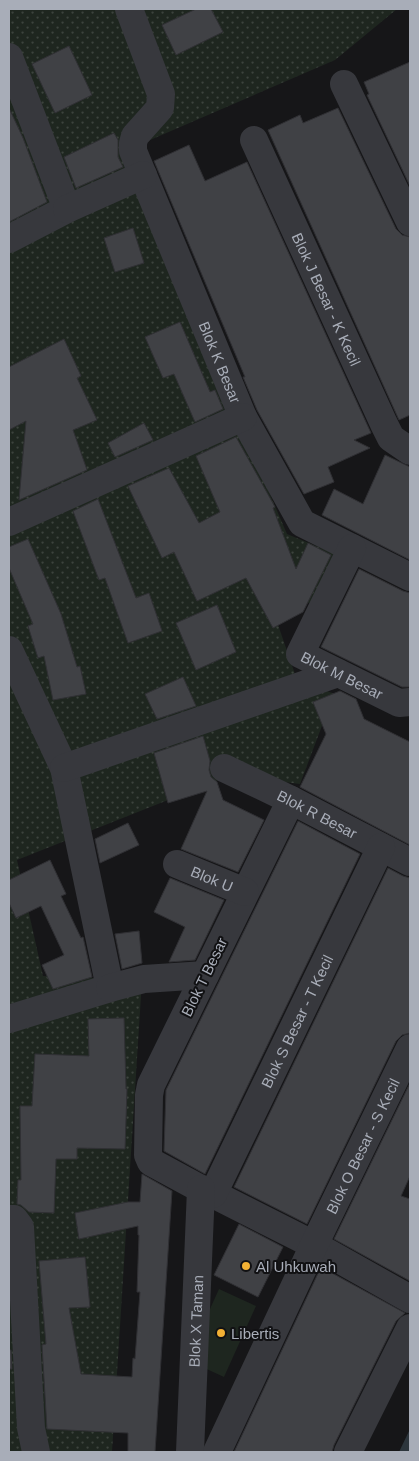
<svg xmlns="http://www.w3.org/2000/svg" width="419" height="1461" viewBox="0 0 419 1461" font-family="Arial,sans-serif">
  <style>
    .grass { fill: url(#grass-dots) }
    .park { fill: #1e261f }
    .water { fill: #2c353c }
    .building { fill: #404145; stroke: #303034 }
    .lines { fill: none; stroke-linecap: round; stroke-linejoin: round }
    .minor { stroke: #37383d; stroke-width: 28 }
    .poi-dot { fill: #f2b134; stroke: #111113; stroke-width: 2 }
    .labels { text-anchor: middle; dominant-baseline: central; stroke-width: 4; stroke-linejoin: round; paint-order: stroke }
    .street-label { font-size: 15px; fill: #a8adb8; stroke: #111113 }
    .poi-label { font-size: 15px; fill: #a8adb8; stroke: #111113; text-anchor: start }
  </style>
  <defs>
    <pattern id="grass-dots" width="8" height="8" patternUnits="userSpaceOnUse" patternTransform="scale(1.25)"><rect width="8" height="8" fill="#1e261f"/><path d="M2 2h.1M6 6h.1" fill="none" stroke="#3c433d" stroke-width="1.8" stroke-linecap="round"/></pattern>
  </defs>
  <rect width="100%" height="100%" fill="#161618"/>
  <path class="grass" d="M9,9H397L335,60L127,150L238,420L287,534L338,555L319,599L275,616L296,677L334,694L300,784L231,775L17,860L43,976L142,980L112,1452H9Z"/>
  <path class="park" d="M219,1289L256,1306L224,1377L187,1360Z"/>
  <path class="water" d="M410,1429V1452H399Z"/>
  <g class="building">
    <path d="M196,9H211L223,32L176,55L162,25Z"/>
    <path d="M69,46L92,95L55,113L32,64Z"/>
    <path d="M410,62V186L367,95L369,94L364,82Z"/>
    <path d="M9,108L23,138L47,202L9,222Z"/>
    <path d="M338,108L396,229L402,235L410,237V415L399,420L268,130L300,115L303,123Z"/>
    <path d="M114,133L118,140V157L123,167L76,188L64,157Z"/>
    <path d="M189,145L205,181L247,162L371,433L354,440L370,448L328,467L334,482L304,494L257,410L243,377H245L154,161Z"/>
    <path d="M133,228L144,263L115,272L104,238Z"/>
    <path d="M180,322L210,392L215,390L223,409L195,422L174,374L163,378L145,337Z"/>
    <path d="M64,339L81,376L77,378L97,420L73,430L87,470L19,500L26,421L9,430V367Z"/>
    <path d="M144,423L153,440L115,457L108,443Z"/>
    <path d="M236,437L275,507L273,508L296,569L308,543L331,555L303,612L273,628L246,578L197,601L174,552L162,558L128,486L169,468L199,523L220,512L196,456Z"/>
    <path d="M385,455L410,467V560L322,515L334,489L363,504Z"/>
    <path d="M98,499L136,598L149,593L162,631L128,643L105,578L99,580L73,511Z"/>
    <path d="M28,539L61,614L77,667L80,666L86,694L53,700L44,656L38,658L28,626L33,624L9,568V547Z"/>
    <path d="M359,569L403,591L410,593V687H402L321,647Z"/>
    <path d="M217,605L236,652L196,670L176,623Z"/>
    <path d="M183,677L196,706L157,719L145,694Z"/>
    <path d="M340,691L356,699L364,719L410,742V845L300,787L326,734L313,702Z"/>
    <path d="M203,736L210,761L209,770L211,777L217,782L223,800L264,820L238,872L181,849L207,791L168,803L154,753Z"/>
    <path d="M298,821L360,854L205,1174L164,1151L166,1090Z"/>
    <path d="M128,823L139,845L100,863L95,839Z"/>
    <path d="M50,860L66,894L61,896L81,938L83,937L92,977L53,989L42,965L64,955L41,906L16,918L9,903V880Z"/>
    <path d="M388,868L403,876L410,878V1033L402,1035L396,1041L307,1224L234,1187Z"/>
    <path d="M170,878L224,900L195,960L169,962L185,927L154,912Z"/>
    <path d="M139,931L142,963L122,969L115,934Z"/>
    <path d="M124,1018L126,1089H127L125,1149L77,1148V1159H56L54,1213L29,1212L21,1205L17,1204L18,1180H21L20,1106H32L35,1054L89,1056L88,1019Z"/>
    <path d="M410,1083V1176L401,1196L410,1199V1281L334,1239Z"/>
    <path d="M142,1174L172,1191L155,1452H128V1433L47,1429L42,1345L46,1344L39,1261L85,1257L90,1307L69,1308L81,1374L132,1377L133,1358L135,1359L140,1292H137L139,1235H138V1226L79,1239L75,1213L128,1202H140Z"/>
    <path d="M239,1224L283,1247L258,1297L214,1275Z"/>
    <path d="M321,1267L405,1313L396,1321L334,1445L332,1452H234Z"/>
    <path d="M9,1350H11L12,1369H9Z"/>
  </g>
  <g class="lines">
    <g class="minor">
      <path id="s1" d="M129,9L161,94L160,108L135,136L133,143V151L243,417L302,523L410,577"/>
      <path d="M9,57L67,209L9,239"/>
      <path d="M344,84L410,222"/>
      <path id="s2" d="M254,140L384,424L391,438L410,451"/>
      <path d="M67,209L143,175"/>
      <path d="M9,522L243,417"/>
      <path id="s3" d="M352,548L300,654L399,703L410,702"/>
      <path d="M9,650L64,768L110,988L9,1019"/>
      <path d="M64,768L338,673"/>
      <path id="s4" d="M224,768L291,800L410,862"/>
      <path d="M291,800L151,1085L149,1095L148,1155L151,1162L201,1189L213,1194L314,1245L410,1299"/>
      <path id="s5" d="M177,864L245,892"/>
      <path d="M110,988L144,979L205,975"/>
      <path id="s6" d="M213,1194L381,847"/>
      <path d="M9,1219H14L20,1227L31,1428L36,1452"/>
      <path id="s7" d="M190,1452L201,1189"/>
      <path id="s8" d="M217,1452L314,1245L410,1048"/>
      <path d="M348,1452L410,1328"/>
    </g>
  </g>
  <g class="poi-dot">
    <circle cx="246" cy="1266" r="5"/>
    <circle cx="221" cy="1333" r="5"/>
  </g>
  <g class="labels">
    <g class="street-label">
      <text stroke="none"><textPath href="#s2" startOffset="175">Blok J Besar - K Kecil</textPath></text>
      <text stroke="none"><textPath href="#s1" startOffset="386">Blok K Besar</textPath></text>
      <text stroke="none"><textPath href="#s3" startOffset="165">Blok M Besar</textPath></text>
      <text stroke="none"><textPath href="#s4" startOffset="104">Blok R Besar</textPath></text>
      <text stroke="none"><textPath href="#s5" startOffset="38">Blok U</textPath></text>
      <text transform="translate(204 977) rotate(-64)">Blok T Besar</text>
      <text stroke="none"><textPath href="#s6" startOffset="192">Blok S Besar - T Kecil</textPath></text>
      <text stroke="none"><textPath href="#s8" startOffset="339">Blok O Besar - S Kecil</textPath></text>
      <text stroke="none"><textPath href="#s7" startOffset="131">Blok X Taman</textPath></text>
    </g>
    <g class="poi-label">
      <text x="256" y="1266">Al Uhkuwah</text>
      <text x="231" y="1333">Libertis</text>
    </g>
  </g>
  <rect width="419" height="1461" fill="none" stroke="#a8adb8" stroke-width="20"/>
</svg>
